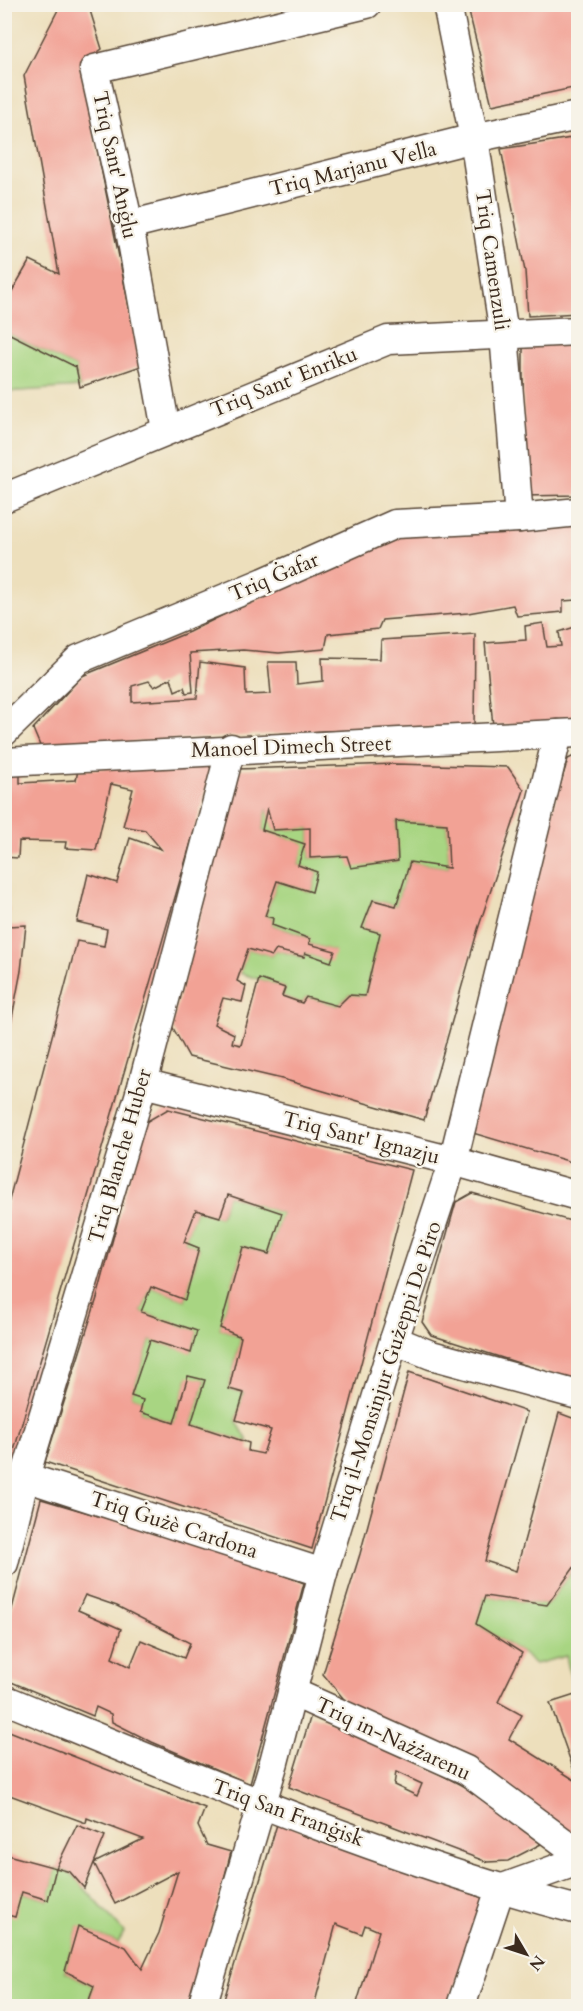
<svg xmlns="http://www.w3.org/2000/svg" width="583" height="2011" viewBox="0 0 583 2011" font-family="Cardo,serif">
  <style>
    .green { fill: #a8d582; stroke: #728050; stroke-width: 1.5 }
    .building { fill: #f2a295; fill-rule: evenodd }
    .lines { fill: none; stroke-linecap: round; stroke-linejoin: round }
    .minor-casing { stroke: #564536; stroke-width: 31 }
    .minor { stroke: #fff; stroke-width: 28 }
    .labels { text-anchor: middle; dominant-baseline: central; stroke-width: 4.5; stroke-linejoin: round; paint-order: stroke }
    .street-label { font-size: 21px; fill: #3b2a1e; stroke: #f7f3e8 }
  </style>
  <rect width="100%" height="100%" fill="#f7f3e8"/>
  <filter id="ink" filterUnits="userSpaceOnUse"><feTurbulence type="fractalNoise" baseFrequency=".0167" numOctaves="2"/><feDisplacementMap in="SourceGraphic" scale="12" xChannelSelector="R" yChannelSelector="G"/><feConvolveMatrix kernelMatrix="1 2 1 2 8 2 1 2 1" color-interpolation-filters="sRGB"/></filter>
  <filter id="wash" filterUnits="userSpaceOnUse"><feTurbulence type="fractalNoise" baseFrequency=".008" numOctaves="4" result="noise"/><feDisplacementMap in="SourceGraphic" scale="24" xChannelSelector="R" yChannelSelector="G"/><feGaussianBlur stdDeviation="1.35" result="paint"/><feColorMatrix in="noise" values="0 0 0 0 0 0 0 0 0 0 0 0 0 0 0 0 0 1.4 0 .05"/><feComposite in="paint" operator="in"/></filter>
  <g filter="url(#wash)">
    <rect width="100%" height="100%" fill="#eddfbc"/>
    <g class="green">
      <path d="M4,331L76,367L80,387L5,392Z"/>
      <path d="M267,808L274,830L310,828V858L347,856L352,867L398,861L396,821L447,824L449,868L410,862L396,906L373,900L362,928L380,933L365,996L349,995L338,1006L306,997L302,1003L282,996L285,988L240,973L248,949L272,956L276,950L303,957L305,953L330,961L334,951L309,944V938L272,925L273,918L265,916L277,881L312,892L317,872L298,865L304,844L262,830Z"/>
      <path d="M228,1195L282,1213L269,1254L243,1247L220,1328L241,1337L229,1389L244,1393L236,1420L249,1443L191,1424L205,1380L188,1377L174,1423L140,1412L142,1400L131,1396L150,1340L191,1352L197,1331L141,1312L151,1287L185,1300L199,1248L184,1242L196,1210L220,1217Z"/>
      <path d="M578,1563V1690L574,1691L566,1656L535,1664L522,1653L476,1624L485,1596L547,1605Z"/>
      <path d="M56,1868L70,1872L124,1932L118,1943L78,1927L65,1971L94,1986L87,2006H5L7,1944L5,1943V1914L22,1892L48,1900Z"/>
    </g>
    <g id="blocks">
      <g class="building">
        <path d="M61,4H88L102,49L80,64L141,366L80,387L76,367L4,331V305L30,260L59,274L24,76Z"/>
        <path d="M467,4H578V87L492,105Z"/>
        <path d="M578,137V313L528,316L525,271L501,149Z"/>
        <path d="M578,343V495L523,496V344Z"/>
        <path d="M578,525V721L493,726L485,643L526,640L525,626L543,623L547,647L561,646L559,632L575,627L576,600L563,601V612L542,614L517,616L513,605L468,613L382,620L378,629L328,634L325,649L279,653L243,650L190,653L193,692L186,693L184,687L175,691L171,678L154,687L149,681L132,686V702L197,698L200,662L245,668L246,695L271,694L268,662H296L297,684L323,681L322,658L380,659L381,640L475,634L474,728L325,731L41,748L33,729L82,676L189,632L241,606L410,531Z"/>
        <path d="M578,754V1164L466,1131L533,874L568,759Z"/>
        <path d="M206,761L212,770L4,1485V1219L77,941L104,946L107,929L77,922L88,874L117,883L130,838L161,849L145,830L123,826L133,789L111,784L96,850L65,848L66,842L19,841L18,858L4,857V774H20V783L76,780L78,770Z"/>
        <path d="M396,764L508,767L524,790L478,929L424,1120L282,1079L189,1057L172,1026L237,769ZM267,808L273,830L310,828V858L347,856L351,868L398,861L396,821L447,824L449,868L410,862L396,906L373,900L362,928L380,933L365,996L349,995L338,1006L306,997L302,1003L282,996L285,988L259,979L241,1045L232,1043L234,1034L214,1024L223,998L242,1002L246,986L237,981L248,949L272,956L276,950L304,957L305,953L331,962L335,951L309,944L310,939L272,925L273,918L265,916L277,881L312,892L317,872L298,865L305,844L262,830Z"/>
        <path d="M4,906L9,907L8,926L26,925L21,971L6,1049Z"/>
        <path d="M168,1109L412,1170L312,1549L45,1462L97,1298L144,1123ZM228,1195L282,1213L269,1254L243,1247L220,1328L241,1337L229,1389L244,1393L236,1420L271,1430L263,1454L248,1451L249,1443L191,1424L205,1380L188,1376L174,1423L140,1412L143,1400L131,1396L150,1340L191,1353L197,1331L141,1312L151,1287L185,1300L199,1248L184,1242L196,1210L220,1217Z"/>
        <path d="M472,1193L578,1223V1382L431,1335L422,1322L456,1202Z"/>
        <path d="M409,1372L527,1412L485,1561L516,1571L559,1413L578,1420V1562L547,1605L485,1596L476,1624L522,1653L498,1702L522,1715L509,1739L578,1782V1838L348,1704L323,1674L360,1554Z"/>
        <path d="M41,1499L225,1553L304,1583L250,1784L152,1742L112,1722L111,1714L96,1707L93,1716L4,1679V1639ZM85,1595L117,1606L190,1643L184,1658L141,1640L130,1667L112,1658L121,1629L78,1610Z"/>
        <path d="M578,1694V1782L550,1703Z"/>
        <path d="M311,1715L358,1731L478,1794L541,1844L508,1861L487,1862L289,1787ZM396,1772L422,1784L417,1796L394,1785Z"/>
        <path d="M4,1729L205,1808L198,1826L207,1845L231,1852L191,2006H87L94,1986L65,1971L78,1926L126,1947L142,1969L159,1933L178,1871L115,1904L94,1863L84,1888L70,1872L56,1868L77,1825L105,1836L94,1863L143,1839L87,1818L86,1823L4,1793Z"/>
        <path d="M278,1821L485,1899L448,2006H356L379,1931L365,1925L362,1934L336,1924L314,2006H222Z"/>
        <path d="M4,1854L56,1868L48,1900L22,1892L15,1917L4,1914Z"/>
      </g>
    </g>
  </g>
  <g filter="url(#ink)">
    <use href="#blocks" fill-opacity="0" stroke="#564536" stroke-width="1.5"/>
    <g class="lines">
      <defs>
        <g id="minor">
          <path d="M447,4L474,138L504,334L519,518"/>
          <path d="M129,225L474,138L578,116"/>
          <path d="M166,430L129,225L94,69L367,4"/>
          <path d="M4,498L388,340L578,331"/>
          <path d="M4,732L79,659L264,582L395,524L519,518L578,512"/>
          <path d="M4,762L578,733"/>
          <path d="M143,1083L453,1161L578,1196"/>
          <path d="M394,1340L431,1355L578,1395"/>
          <path d="M25,1477L323,1573"/>
          <path d="M4,1563L25,1477L143,1083L231,748"/>
          <path d="M292,1692L466,1770L578,1853"/>
          <path d="M4,1699C193,1777 381,1858 578,1910"/>
          <path d="M202,2006L274,1762L323,1573L394,1340L453,1161L558,734"/>
          <path d="M461,2006L500,1889L578,1861"/>
        </g>
      </defs>
      <use href="#minor" class="minor-casing"/>
      <use href="#minor" class="minor"/>
    </g>
  </g>
  <g class="labels">
    <g class="street-label">
      <text transform="translate(115 165) rotate(78)">Triq Sant' Anġlu</text>
      <text transform="translate(353 169) rotate(-14)">Triq Marjanu Vella</text>
      <text transform="translate(492 260) rotate(82)">Triq Camenzuli</text>
      <text transform="translate(284 382) rotate(-22)">Triq Sant' Enriku</text>
      <text transform="translate(274 577) rotate(-23)">Triq Ġafar</text>
      <text transform="translate(291 747) rotate(-2)">Manoel Dimech Street</text>
      <text transform="translate(361 1138) rotate(14)">Triq Sant' Ignazju</text>
      <text transform="translate(120 1156) rotate(-74)">Triq Blanche Huber</text>
      <text transform="translate(386 1372) rotate(-72)">Triq il-Monsinjur Ġużeppi De Piro</text>
      <text transform="translate(174 1525) rotate(18)">Triq Ġużè Cardona</text>
      <text transform="translate(393 1739) rotate(25)">Triq in-Nażżarenu</text>
      <text transform="translate(288 1813) rotate(20)">Triq San Franġisk</text>
    </g>
  </g>
  <rect width="583" height="2011" fill="none" stroke="#f7f3e8" stroke-width="24"/>
  <g transform="translate(526 1954) rotate(129)" stroke="#f7f3e8" stroke-width="4.5" paint-order="stroke">
  <path d="M0-4.5L10 22L0 15L-10 22Z" fill="#3b2a1e"/>
  <text y="-9" font-size="16" font-weight="bold" text-anchor="middle" fill="#3b2a1e">N</text>
  </g>
</svg>
